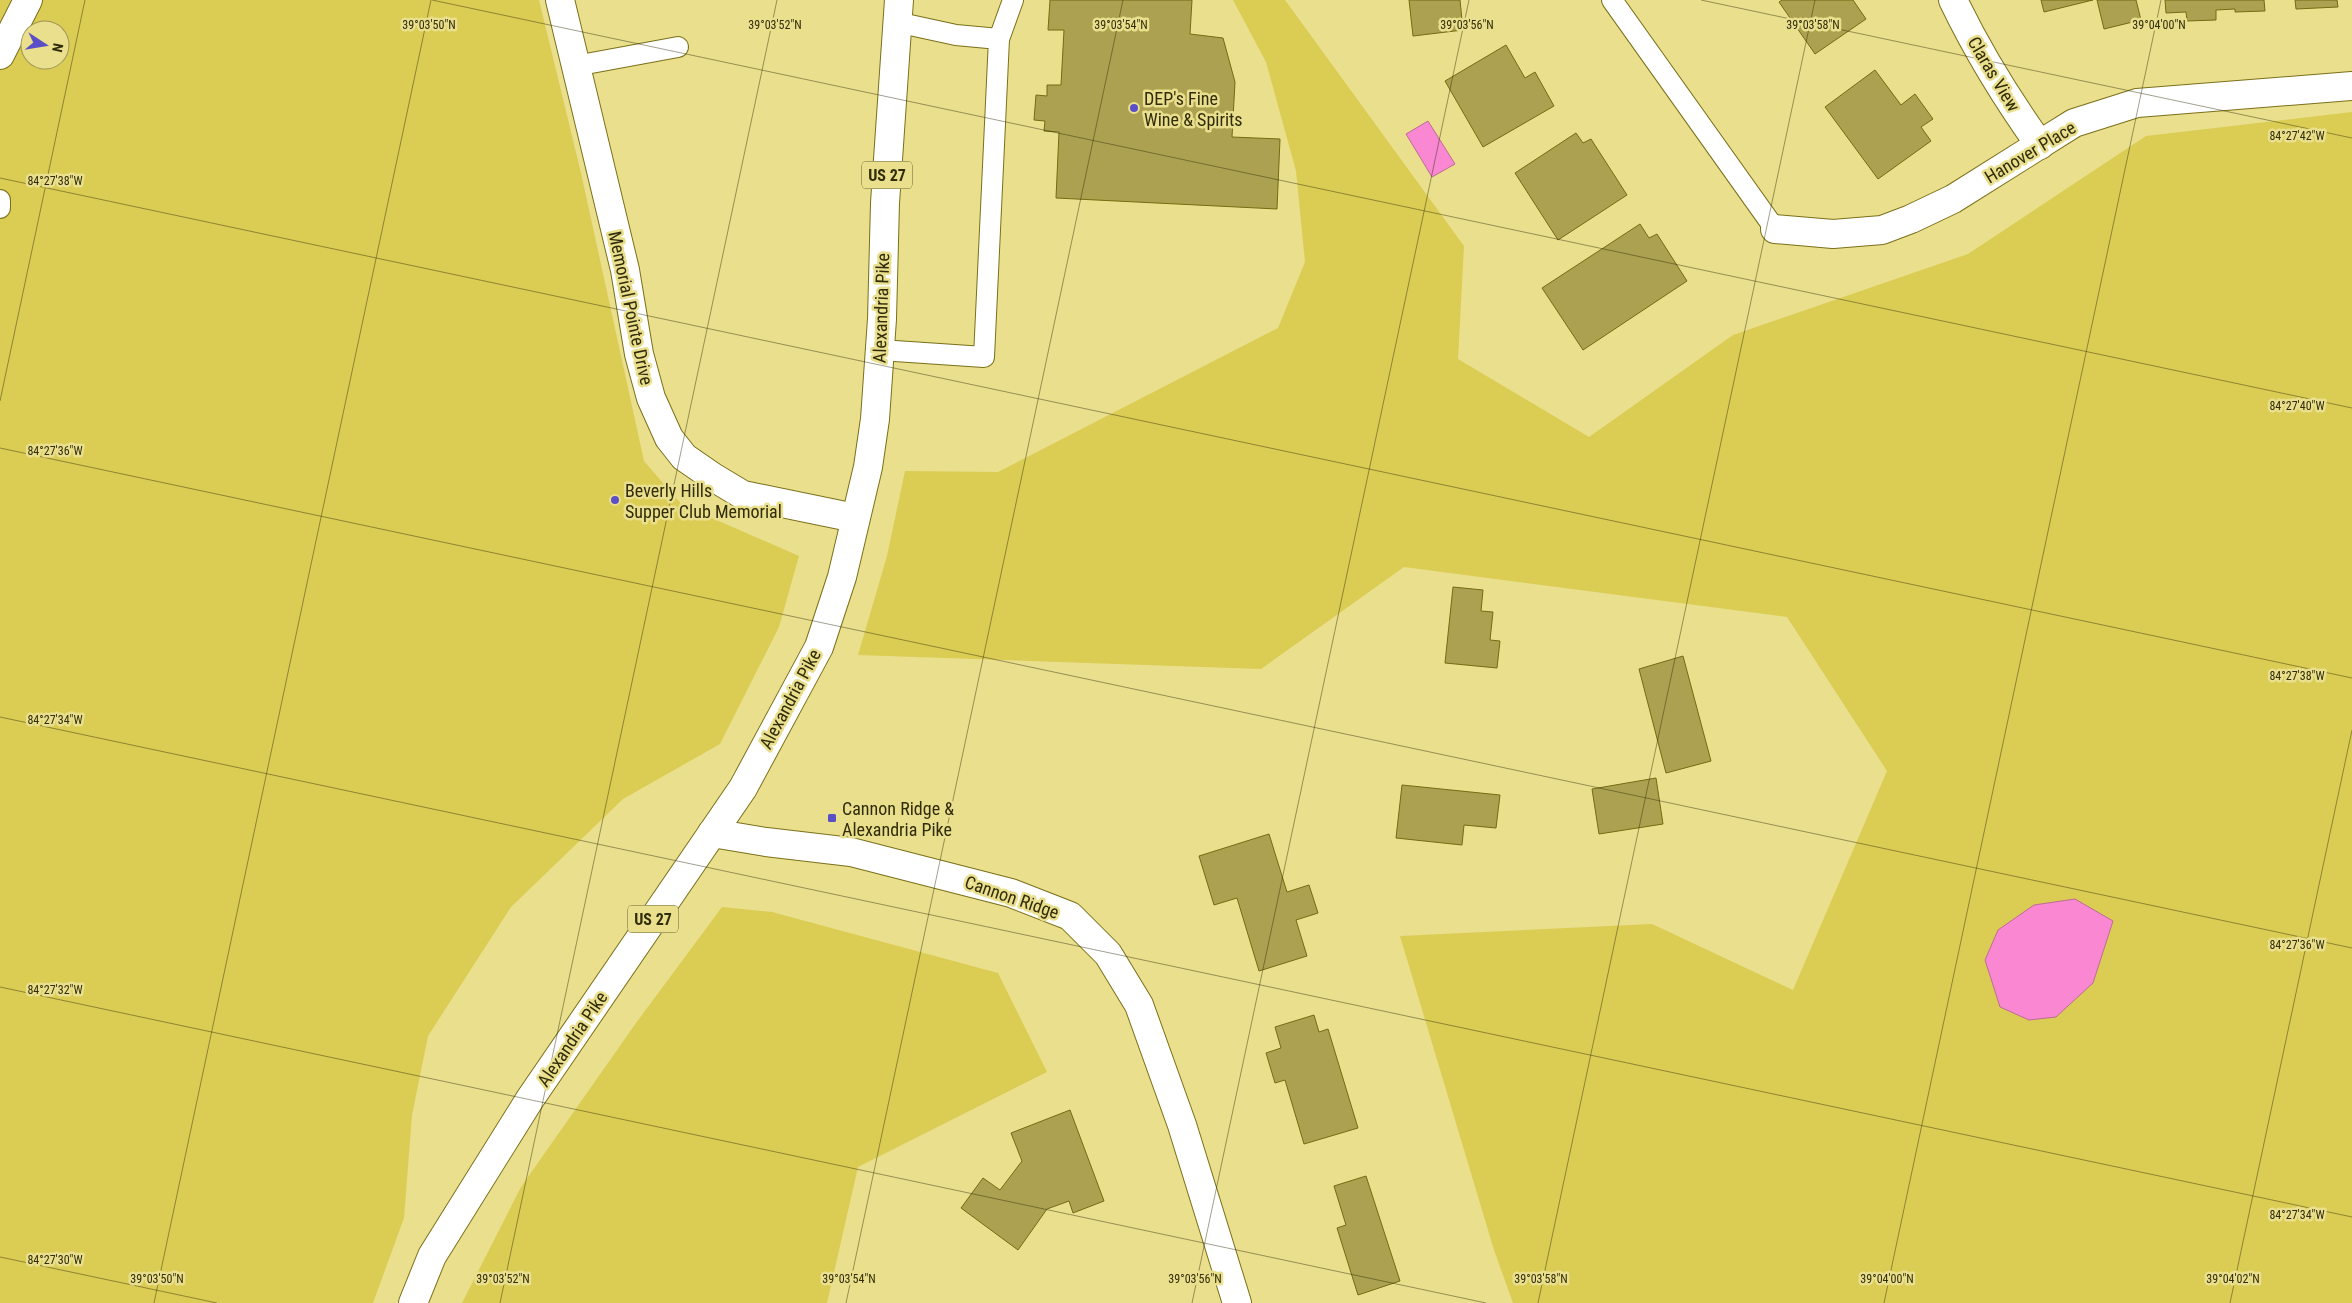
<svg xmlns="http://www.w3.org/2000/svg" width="2352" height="1303" viewBox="0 0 2352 1303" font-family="'Roboto Condensed',sans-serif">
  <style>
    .green { fill: #dbcc54; fill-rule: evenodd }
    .water { fill: #f987d1; stroke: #bd6c95 }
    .building { fill: #aba150; stroke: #756b11 }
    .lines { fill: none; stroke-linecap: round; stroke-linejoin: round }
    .service-casing { stroke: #7b7019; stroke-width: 22 }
    .minor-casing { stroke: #7b7019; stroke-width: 30 }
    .primary-casing { stroke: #7b7019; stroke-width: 30 }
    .service { stroke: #fff; stroke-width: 20 }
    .minor { stroke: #fff; stroke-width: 28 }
    .primary { stroke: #fff; stroke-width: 28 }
    .ticks { fill: none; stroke: #312c09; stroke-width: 1; stroke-opacity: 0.45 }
    .poi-dot { fill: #5a4fc7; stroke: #e9df8d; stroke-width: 2 }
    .labels { text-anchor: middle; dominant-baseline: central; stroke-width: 5; stroke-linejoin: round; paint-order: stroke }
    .shield { fill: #e9df8d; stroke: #686231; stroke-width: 1 }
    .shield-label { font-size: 16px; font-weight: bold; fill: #312c09 }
    .street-label { font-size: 18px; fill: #312c09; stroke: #e9df8d }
    .poi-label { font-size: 18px; fill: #312c09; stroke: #e9df8d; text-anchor: start }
    .ticks-label { font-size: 12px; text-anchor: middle; fill: #312c09; stroke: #e9df8d; stroke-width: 5; stroke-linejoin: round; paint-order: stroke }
  </style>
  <rect width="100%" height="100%" fill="#e9df8d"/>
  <g class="green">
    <path d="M0,0H539L581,173L644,461L682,505L799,556L779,627L720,744L623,799L511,907L428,1036L412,1115L404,1218L373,1303H0ZM30,30H60V60H30Z"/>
    <path d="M1233,0H1285L1464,246L1458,359L1589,437L1733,335L1968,254L2146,136L2352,112V1303H1513L1494,1250L1400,936L1652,924L1793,990L1887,771L1787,617L1404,567L1261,669L858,655L887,556L905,471L998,472L1278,328L1305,262L1296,171L1266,62Z"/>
    <path d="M722,907L772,912L998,973L1047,1072L858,1167L827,1303H462L521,1187L636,1023Z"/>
  </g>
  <g class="water">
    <path d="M1428,121L1455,164L1432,177L1406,134Z"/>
    <path d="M2075,899L2113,921L2093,983L2056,1017L2029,1020L2000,1007L1985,960L1998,930L2034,905Z"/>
  </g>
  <g class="building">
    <path d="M1050,0H1192L1190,34L1223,38L1235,82L1232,137L1280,139L1277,209L1056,198L1059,132L1044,131L1045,121L1034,120L1036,95L1047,96V85H1061L1064,30H1048Z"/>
    <path d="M1409,0H1460L1463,30L1413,36Z"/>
    <path d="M1782,0H1853L1866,19L1815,54L1779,2Z"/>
    <path d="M2041,0H2093L2044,12Z"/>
    <path d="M2097,0H2136L2141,20L2104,29Z"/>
    <path d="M2165,0H2264L2265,11L2235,12V9L2216,10V20L2187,21L2186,12L2166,13Z"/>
    <path d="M2295,0H2337L2338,7L2296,9Z"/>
    <path d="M1506,45L1525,78L1535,72L1554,106L1483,147L1445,81Z"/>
    <path d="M1875,70L1901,105L1915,94L1933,119L1921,127L1931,141L1878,179L1825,107Z"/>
    <path d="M1576,133L1583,143L1591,139L1627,195L1558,240L1515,173Z"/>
    <path d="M1640,224L1649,238L1657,234L1687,281L1583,350L1542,288Z"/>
    <path d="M1453,587L1483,590L1481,611L1493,612L1490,640L1500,641L1497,668L1445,663Z"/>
    <path d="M1683,656L1711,761L1666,773L1639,669Z"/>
    <path d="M1656,778L1663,824L1599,834L1592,789Z"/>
    <path d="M1402,785L1500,795L1496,828L1464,825L1462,845L1396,838Z"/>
    <path d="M1269,834L1287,892L1309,885L1318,913L1296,920L1307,956L1259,971L1237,898L1214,905L1199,856Z"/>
    <path d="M1314,1015L1319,1032L1328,1029L1358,1128L1304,1144L1285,1080L1275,1083L1266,1053L1281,1048L1275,1027Z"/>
    <path d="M1070,1110L1104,1201L1073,1213L1069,1201L1047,1209L1018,1250L961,1208L983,1178L1000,1190L1022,1161L1011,1133Z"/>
    <path d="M1366,1176L1400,1281L1358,1295L1337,1228L1346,1225L1334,1186Z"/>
  </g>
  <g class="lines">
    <defs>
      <g id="service">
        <path d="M1612,0L1775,229"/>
        <path d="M999,39L1013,0"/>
        <path d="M575,66L678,47"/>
        <path d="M0,200V208"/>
        <path d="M880,350L984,357L999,39L956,35L896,22"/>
      </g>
      <g id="minor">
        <path d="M560,0L625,270L639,354L651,398L669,438L684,457L713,477L743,495L855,518"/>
        <path d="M1953,0C1977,50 2007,99 2040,145"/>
        <path d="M0,55L28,0"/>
        <path d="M1775,229L1833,234L1882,230L1911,219L1953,199L2074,123L2137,103L2352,86"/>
        <path d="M712,833L766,842L851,852L1011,893L1070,916L1108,954L1139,1005L1182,1125L1237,1303"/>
      </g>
      <path id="primary" d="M413,1303L432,1256L530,1099L743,788L819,647L842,577L868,467L875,419L882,319L885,203L899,0"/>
    </defs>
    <use href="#service" class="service-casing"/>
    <use href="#minor" class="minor-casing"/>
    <use href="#primary" class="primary-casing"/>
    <use href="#service" class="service"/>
    <use href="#minor" class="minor"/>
    <use href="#primary" class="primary"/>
  </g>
  <path class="ticks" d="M432,0L2352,408M1701,0L2352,138M0,178L2352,678M0,401L85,0M0,448L2352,948M0,717L2352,1217M0,987L1486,1303M0,1257L217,1303M154,1303L431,0M500,1303L777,0M846,1303L1123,0M1192,1303L1469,0M1538,1303L1815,0M1884,1303L2161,0M2230,1303L2352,730"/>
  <g class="poi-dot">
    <circle cx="1134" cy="108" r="5"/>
    <circle cx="615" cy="500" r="5"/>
    <rect x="827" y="813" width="10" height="10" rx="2.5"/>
  </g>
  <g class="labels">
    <g class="shield">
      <rect x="862" y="161.5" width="50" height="27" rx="4"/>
      <rect x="628" y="905.5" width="50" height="27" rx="4"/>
    </g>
    <g class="shield-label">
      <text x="887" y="175">US 27</text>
      <text x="653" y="919">US 27</text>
    </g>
    <g class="street-label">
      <text transform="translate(1994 74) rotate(59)">Claras View</text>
      <text transform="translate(2030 152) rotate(-31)">Hanover Place</text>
      <text transform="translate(631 308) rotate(78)">Memorial Pointe Drive</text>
      <text transform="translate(881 308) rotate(-88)">Alexandria Pike</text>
      <text transform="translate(790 699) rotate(-62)">Alexandria Pike</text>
      <text transform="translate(1012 897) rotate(19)">Cannon Ridge</text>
      <text transform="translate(572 1039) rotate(-56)">Alexandria Pike</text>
    </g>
    <g class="poi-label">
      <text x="1144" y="98">DEP's Fine<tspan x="1144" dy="21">Wine &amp; Spirits</tspan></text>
      <text x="625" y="490">Beverly Hills<tspan x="625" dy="21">Supper Club Memorial</tspan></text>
      <text x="842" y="808">Cannon Ridge &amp;<tspan x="842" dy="21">Alexandria Pike</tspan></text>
    </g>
  </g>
  <g class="ticks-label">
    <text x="429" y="29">39°03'50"N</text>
    <text x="775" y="29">39°03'52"N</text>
    <text x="1121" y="29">39°03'54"N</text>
    <text x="1467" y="29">39°03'56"N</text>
    <text x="1813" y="29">39°03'58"N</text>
    <text x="2159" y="29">39°04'00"N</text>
    <text x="2297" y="140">84°27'42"W</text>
    <text x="55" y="185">84°27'38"W</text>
    <text x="2297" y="410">84°27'40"W</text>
    <text x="55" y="455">84°27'36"W</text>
    <text x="2297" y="680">84°27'38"W</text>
    <text x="55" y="724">84°27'34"W</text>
    <text x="2297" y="949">84°27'36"W</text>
    <text x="55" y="994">84°27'32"W</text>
    <text x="2297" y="1219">84°27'34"W</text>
    <text x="55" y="1264">84°27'30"W</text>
    <text x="157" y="1283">39°03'50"N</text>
    <text x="503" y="1283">39°03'52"N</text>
    <text x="849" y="1283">39°03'54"N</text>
    <text x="1195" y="1283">39°03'56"N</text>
    <text x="1541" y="1283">39°03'58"N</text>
    <text x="1887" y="1283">39°04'00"N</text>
    <text x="2233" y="1283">39°04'02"N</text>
  </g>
  <g transform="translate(45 45) rotate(102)"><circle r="24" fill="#e9df8d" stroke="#9f9758"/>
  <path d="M0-4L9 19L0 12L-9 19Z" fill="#5a4fc7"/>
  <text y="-8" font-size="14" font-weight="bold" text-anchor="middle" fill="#312c09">N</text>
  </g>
</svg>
